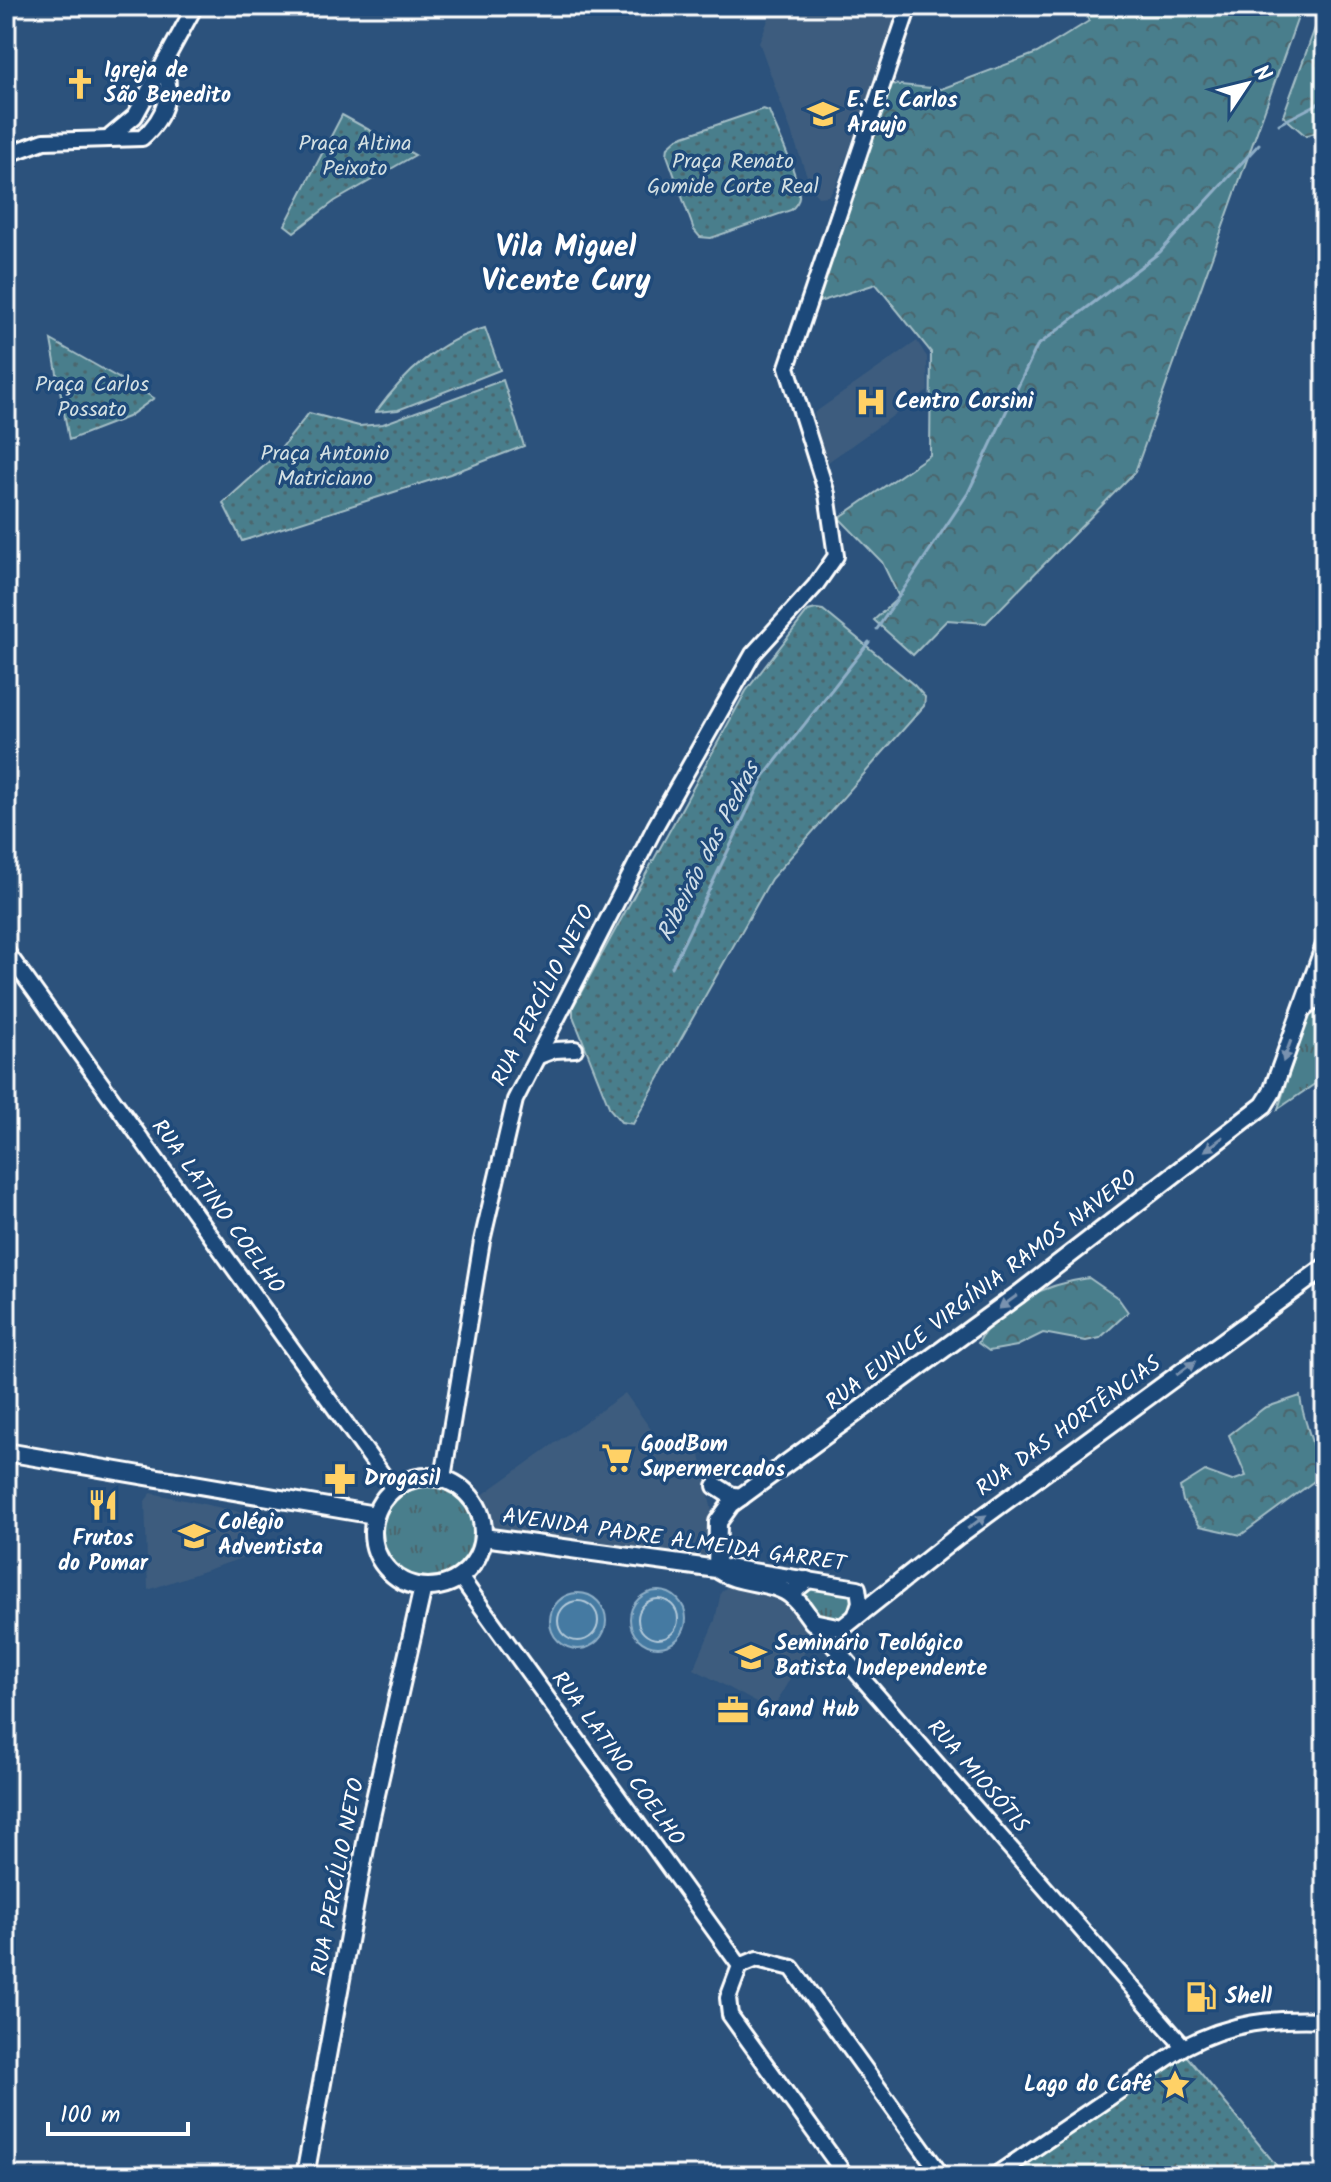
<svg xmlns="http://www.w3.org/2000/svg" width="1331" height="2182" viewBox="0 0 1331 2182" font-family="Kalam,sans-serif">
  <style>
    .built { fill: #3c5c7e }
    .grass { fill: url(#grass-tufts); stroke: #a4bec6; stroke-width: 2 }
    .forest { fill: url(#forest-crowns); stroke: #a4bec6; stroke-width: 2 }
    .park { fill: url(#park-dots); stroke: #a4bec6; stroke-width: 2 }
    .water { fill: #447aa2; stroke: #8fafc7; stroke-width: 2 }
    .lines { fill: none; stroke-linecap: round; stroke-linejoin: round }
    .shore { stroke: #b4cada; stroke-width: 2 }
    .stream { stroke: #8fafc7; stroke-width: 3 }
    .tertiary-casing { stroke: #fff; stroke-width: 20 }
    .secondary-casing { stroke: #fff; stroke-width: 22 }
    .tertiary { stroke: #1f4a7a; stroke-width: 14 }
    .secondary { stroke: #1f4a7a; stroke-width: 16 }
    .oneway { fill: #7992af }
    .labels { text-anchor: middle; dominant-baseline: central; stroke-width: 7; stroke-linejoin: round; paint-order: stroke }
    .poi-label { font-size: 22px; font-weight: bold; fill: #fff; stroke: #1f4a7a; text-anchor: start }
    .park-label { font-size: 22px; fill: #d2dfe2; stroke: #1f4a7a }
    .street-label { font-size: 22px; fill: #fff; stroke: #1f4a7a }
    .water-label { font-size: 24px; font-style: italic; fill: #d0dee8; stroke: #1f4a7a }
    .district-label { font-size: 30px; font-weight: bold; fill: #fff; stroke: #1f4a7a }
  </style>
  <defs>
    <pattern id="grass-tufts" width="24" height="20" patternUnits="userSpaceOnUse" patternTransform="scale(2)"><rect width="24" height="20" fill="#4a7e8c"/><path d="M3 7l-1-3M5 7V3M7 7l1-3M15 17l-1-3M17 17v-4M19 17l1-3" fill="none" stroke="#4b656c"/></pattern>
    <pattern id="forest-crowns" width="20" height="18" patternUnits="userSpaceOnUse" patternTransform="scale(2)"><rect width="20" height="18" fill="#4a7e8c"/><path d="M2 6a3 3 0 1 1 6 0M12 15a3 3 0 1 1 6 0" fill="none" stroke="#4b656c"/></pattern>
    <pattern id="park-dots" width="8" height="8" patternUnits="userSpaceOnUse" patternTransform="scale(2)"><rect width="8" height="8" fill="#4a7e8c"/><path d="M2 2h.1M6 6h.1" fill="none" stroke="#4b656c" stroke-width="1.8" stroke-linecap="round"/></pattern>
  </defs>
  <rect width="100%" height="100%" fill="#2c527c"/>
  <filter id="ink" filterUnits="userSpaceOnUse"><feTurbulence type="fractalNoise" baseFrequency=".0125" numOctaves="2"/><feDisplacementMap in="SourceGraphic" scale="16" xChannelSelector="R" yChannelSelector="G"/><feConvolveMatrix kernelMatrix="1 2 1 2 8 2 1 2 1" color-interpolation-filters="sRGB"/></filter>
  <g filter="url(#ink)">
    <g class="built">
      <path d="M774,6H902L836,185L828,196L818,197L812,190L759,42Z"/>
      <path d="M917,341L927,357L928,391L824,465L814,413Z"/>
      <path d="M625,1393L670,1456L696,1436L713,1516V1565L486,1536L478,1498Z"/>
      <path d="M151,1493L241,1512L245,1557L148,1590L145,1501Z"/>
      <path d="M729,1585L777,1597L814,1635L772,1711L694,1669L715,1620L721,1592Z"/>
    </g>
    <g class="grass">
      <path d="M1325,996V1077L1278,1109L1311,1008Z"/>
      <circle cx="428" cy="1532" r="47"/>
      <path d="M804,1586L852,1595L853,1610L845,1619L824,1622L801,1599Z"/>
    </g>
    <g class="forest">
      <path d="M1081,6H1302L1135,472L986,623L947,620L913,655L874,620L899,597L882,562L839,518L930,455L931,352L876,284L816,303L891,84L941,89L1037,53L1089,21Z"/>
      <path d="M1323,6L1325,129L1306,136L1283,116Z"/>
      <path d="M1089,1278L1118,1298L1128,1312L1100,1338L1086,1341L1043,1333L1017,1346L989,1351L978,1343C999,1304 1046,1284 1089,1278Z"/>
      <path d="M1300,1396C1303,1424 1320,1453 1317,1479L1241,1535L1200,1526L1183,1501L1180,1487L1205,1471L1232,1481L1246,1476L1229,1435L1264,1408Z"/>
    </g>
    <g class="park">
      <path d="M763,109L769,111C778,134 797,171 799,195C800,201 795,206 791,210L711,238L700,237L694,230L667,155L668,147L678,138Z"/>
      <path d="M342,115L415,155L335,201L294,232L285,225Z"/>
      <path d="M485,328L500,370L398,410L376,412C404,374 438,341 485,328Z"/>
      <path d="M51,340L154,398L128,417L69,440Z"/>
      <path d="M503,380L524,446L450,474L242,541L223,503L275,456L309,413L359,426L383,424Z"/>
      <path d="M816,609L823,610L914,685L925,697L924,706L771,879L633,1124L621,1122L610,1109L573,1016V1007L746,691L808,611Z"/>
      <path d="M1185,2054L1285,2176H1011Z"/>
    </g>
    <g class="water">
      <circle cx="658" cy="1619" r="28"/>
      <circle cx="578" cy="1621" r="28"/>
    </g>
    <g class="lines">
      <g class="shore">
        <circle cx="658" cy="1619" r="20"/>
        <circle cx="578" cy="1621" r="20"/>
      </g>
      <g class="stream">
        <path d="M1279,124L1325,100"/>
        <path d="M877,629L968,493L1037,346L1160,252L1259,144"/>
        <path d="M672,967L764,776L869,642"/>
      </g>
      <defs>
        <g id="tertiary">
          <path d="M111,136L135,116L195,6"/>
          <path d="M6,155L44,141L142,138C167,116 172,92 165,61"/>
          <path d="M6,951L393,1489"/>
          <path d="M539,1056L555,1050L575,1049"/>
          <path d="M443,1478L482,1241L515,1100L655,827L753,654L815,586L836,556L827,494L787,367L909,6"/>
          <path d="M717,1569L727,1567L858,1588L860,1602L855,1617"/>
          <path d="M460,1577L740,1966"/>
          <path d="M813,1622L1184,2047"/>
          <path d="M846,2176L730,2015L728,1998L740,1966L757,1959L792,1968L942,2176"/>
          <path d="M994,2176L1184,2047C1231,2022 1272,2018 1325,2020"/>
        </g>
        <g id="secondary">
          <path d="M1303,1009L1325,991"/>
          <path d="M6,1452L375,1515"/>
          <circle cx="428" cy="1532" r="55"/>
          <path d="M716,1486L730,1495L741,1497"/>
          <path d="M483,1537L717,1569C739,1586 773,1579 793,1597C801,1604 807,1614 813,1622L842,1628L959,1535L1325,1267"/>
          <path d="M717,1569L718,1522L731,1504L1019,1294L1264,1105L1272,1092L1325,945"/>
          <path d="M793,1597L796,1589L807,1580"/>
          <path d="M305,2176L370,1821L423,1587"/>
        </g>
      </defs>
      <use href="#tertiary" class="tertiary-casing"/>
      <use href="#secondary" class="secondary-casing"/>
      <use href="#tertiary" class="tertiary"/>
      <use href="#secondary" class="secondary"/>
    </g>
    <defs><path id="oneway-solid" d="M-6-.8H1V-3.2L6.5 0L1 3.2V.8H-6Z" transform="scale(2)"/></defs>
    <g class="oneway">
      <use href="#oneway-solid" transform="translate(1287 1051) rotate(110)"/>
      <use href="#oneway-solid" transform="translate(1214 1144) rotate(143)"/>
      <use href="#oneway-solid" transform="translate(1008 1302) rotate(144)"/>
      <use href="#oneway-solid" transform="translate(1186 1368) rotate(-36)"/>
      <use href="#oneway-solid" transform="translate(977 1522) rotate(-36)"/>
    </g>
  </g>
  <defs>
    <symbol id="church-bare" viewBox="-9 -9 18 18"><path d="M-1.2-6h2.4v3.5h3.3v2.4h-3.3V6h-2.4V-.1h-3.3v-2.4h3.3Z" fill="#ffd166" stroke="#1f4a7a" stroke-width="2.5" paint-order="stroke"/></symbol>
    <symbol id="school-bare" viewBox="-9 -9 18 18"><path d="M0-5L7-2L0 1L-7-2ZM-4 1L0 2.5L4 1V4Q0 6-4 4Z" fill="#ffd166" stroke="#1f4a7a" stroke-width="2.5" paint-order="stroke"/></symbol>
    <symbol id="hospital-bare" viewBox="-9 -9 18 18"><path d="M-5-5h3v3.5h4V-5h3V5h-3V1.5h-4V5h-3Z" fill="#ffd166" stroke="#1f4a7a" stroke-width="2.5" paint-order="stroke"/></symbol>
    <symbol id="supermarket-bare" viewBox="-9 -9 18 18"><path d="M-6-5.5h2.5l.6 2H6L4.5 2H-2.5L-4.4-4H-6ZM-1.5 3.2a1.3 1.3 0 1 0 .1 0ZM3 3.2a1.3 1.3 0 1 0 .1 0Z" fill="#ffd166" stroke="#1f4a7a" stroke-width="2.5" paint-order="stroke"/></symbol>
    <symbol id="pharmacy-bare" viewBox="-9 -9 18 18"><path d="M-2-6h4v4h4v4h-4v4h-4v-4h-4v-4h4Z" fill="#ffd166" stroke="#1f4a7a" stroke-width="2.5" paint-order="stroke"/></symbol>
    <symbol id="restaurant-bare" viewBox="-9 -9 18 18"><path d="M-5-6h1v4h1v-4h1v4h1v-4h1v5L-1.5 .5V6h-2V.5L-5-1ZM5-6V6H3V1.5H1.5Q1.5-4 5-6Z" fill="#ffd166" stroke="#1f4a7a" stroke-width="2.5" paint-order="stroke"/></symbol>
    <symbol id="office-bare" viewBox="-9 -9 18 18"><path d="M-6-3h4V-5.5h4V-3h4V5H-6ZM-1-4.5V-3h2v-1.5ZM-6 0V1H6V0Z" fill="#ffd166" stroke="#1f4a7a" stroke-width="2.5" paint-order="stroke"/></symbol>
    <symbol id="fuel-bare" viewBox="-9 -9 18 18"><path d="M-5.5-6h7V0h2V4h1.3V-2.5L3-4.5l.8-.8L6-3V5H2.5V1h-1V6h-7ZM-4.2-4.7v3.2H.2V-4.7Z" fill="#ffd166" stroke="#1f4a7a" stroke-width="2.5" paint-order="stroke"/></symbol>
    <symbol id="sight-bare" viewBox="-9 -9 18 18"><path d="M0-6L1.8-2.2L6-1.7L2.9 1.2L3.7 5.4L0 3.3L-3.7 5.4L-2.9 1.2L-6-1.7L-1.8-2.2Z" fill="#ffd166" stroke="#1f4a7a" stroke-width="2.5" paint-order="stroke"/></symbol>
  </defs>
  <g fill-rule="evenodd">
    <use href="#church-bare" x="58" y="62" width="44" height="44"/>
    <use href="#school-bare" x="801" y="92" width="44" height="44"/>
    <use href="#hospital-bare" x="849" y="380" width="44" height="44"/>
    <use href="#supermarket-bare" x="595" y="1436" width="44" height="44"/>
    <use href="#pharmacy-bare" x="318" y="1457" width="44" height="44"/>
    <use href="#restaurant-bare" x="81" y="1483" width="44" height="44"/>
    <use href="#school-bare" x="172" y="1514" width="44" height="44"/>
    <use href="#school-bare" x="729" y="1635" width="44" height="44"/>
    <use href="#office-bare" x="711" y="1688" width="44" height="44"/>
    <use href="#fuel-bare" x="1179" y="1975" width="44" height="44"/>
    <use href="#sight-bare" x="1153" y="2063" width="44" height="44"/>
  </g>
  <g class="labels">
    <g class="poi-label">
      <text x="104" y="71">Igreja de<tspan x="104" dy="25">São Benedito</tspan></text>
      <text x="847" y="101">E. E. Carlos<tspan x="847" dy="25">Araujo</tspan></text>
      <text x="895" y="402">Centro Corsini</text>
      <text x="641" y="1445">GoodBom<tspan x="641" dy="25">Supermercados</tspan></text>
      <text x="364" y="1479">Drogasil</text>
      <text x="218" y="1523">Colégio<tspan x="218" dy="25">Adventista</tspan></text>
      <text x="103" y="1539" text-anchor="middle">Frutos<tspan x="103" dy="25">do Pomar</tspan></text>
      <text x="775" y="1644">Seminário Teológico<tspan x="775" dy="25">Batista Independente</tspan></text>
      <text x="757" y="1710">Grand Hub</text>
      <text x="1225" y="1997">Shell</text>
      <text x="1151" y="2085" text-anchor="end">Lago do Café</text>
    </g>
    <g class="park-label">
      <text x="355" y="144">Praça Altina<tspan x="355" dy="25">Peixoto</tspan></text>
      <text x="733" y="162">Praça Renato<tspan x="733" dy="25">Gomide Corte Real</tspan></text>
      <text x="92" y="385">Praça Carlos<tspan x="92" dy="25">Possato</tspan></text>
      <text x="325" y="454">Praça Antonio<tspan x="325" dy="25">Matriciano</tspan></text>
    </g>
    <g class="street-label">
      <text transform="translate(544 996) rotate(-63)">RUA PERCÍLIO NETO</text>
      <text transform="translate(217 1207) rotate(54)">RUA LATINO COELHO</text>
      <text transform="translate(982 1291) rotate(-37)">RUA EUNICE VIRGÍNIA RAMOS NAVERO</text>
      <text transform="translate(1069 1427) rotate(-36)">RUA DAS HORTÊNCIAS</text>
      <text transform="translate(674 1541) rotate(8)">AVENIDA PADRE ALMEIDA GARRET</text>
      <text transform="translate(617 1759) rotate(54)">RUA LATINO COELHO</text>
      <text transform="translate(977 1777) rotate(49)">RUA MIOSÓTIS</text>
      <text transform="translate(339 1877) rotate(-79)">RUA PERCÍLIO NETO</text>
    </g>
    <g class="water-label">
      <text transform="translate(709 852) rotate(-63)">Ribeirão das Pedras</text>
    </g>
    <g class="district-label">
      <text x="566" y="248">Vila Miguel<tspan x="566" dy="34">Vicente Cury</tspan></text>
    </g>
  </g>
  <rect width="1331" height="2182" fill="none" stroke="#1f4a7a" stroke-width="32"/>
  <rect x="16" y="16" width="1299" height="2150" fill="none" stroke="#fff" stroke-width="3" filter="url(#ink)"/>
  <g transform="translate(1247 84) rotate(55)" stroke="#1f4a7a" stroke-width="6" paint-order="stroke">
  <path d="M0-6L14 30L0 20L-14 30Z" fill="#ffffff"/>
  <text y="-12" font-size="22" font-weight="bold" text-anchor="middle" fill="#ffffff">N</text>
  </g>
  <path d="M48 2122v12h140v-12" fill="none" stroke="#ffffff" stroke-width="4"/>
  <text x="60" y="2122" font-size="24" fill="#ffffff" stroke="#1f4a7a" stroke-width="6" paint-order="stroke">100 m</text>
</svg>
